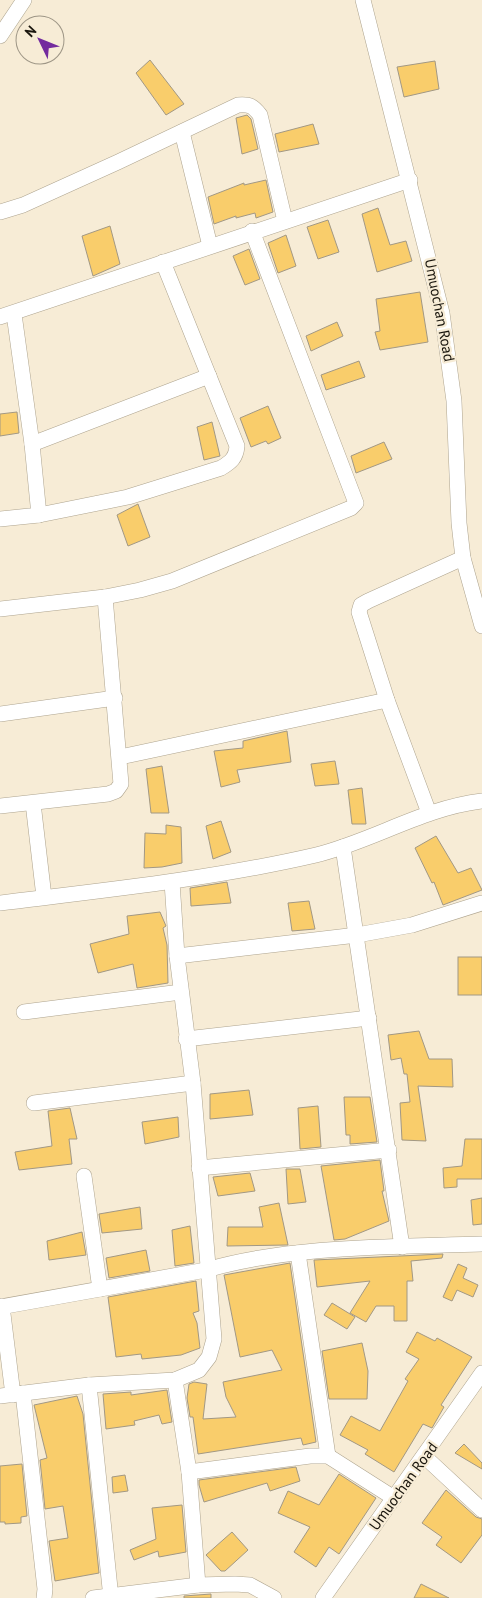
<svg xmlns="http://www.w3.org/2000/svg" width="482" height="1598" viewBox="0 0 482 1598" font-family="'PT Sans',sans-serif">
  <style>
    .building { fill: #f9cd6b; stroke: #a29884 }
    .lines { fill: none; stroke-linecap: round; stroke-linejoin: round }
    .minor-casing { stroke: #aea48f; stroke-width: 16 }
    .minor { stroke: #fff; stroke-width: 15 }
    .labels { text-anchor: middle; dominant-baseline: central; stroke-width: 4.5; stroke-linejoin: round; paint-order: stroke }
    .street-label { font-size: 15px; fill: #19150d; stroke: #f7ecd6 }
  </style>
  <rect width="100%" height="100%" fill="#f7ecd6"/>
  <g class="building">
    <path d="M150,60L184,104L166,115L136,73Z"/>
    <path d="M435,61L439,89L404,97L397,67Z"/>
    <path d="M247,115L251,119L258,149L242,154L236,118Z"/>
    <path d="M313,124L319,144L279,152L275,134Z"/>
    <path d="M266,180L273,212L256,218L255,213L236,218V216L214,224L208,197L244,183V185Z"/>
    <path d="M378,208L390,245L406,241L412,261L377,272L362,214Z"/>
    <path d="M328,220L339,252L318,259L307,227Z"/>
    <path d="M110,226L120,264L93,276L82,236Z"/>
    <path d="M286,235L296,266L278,273L268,243Z"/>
    <path d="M249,249L260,279L245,285L233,256Z"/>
    <path d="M420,292L428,342L380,350L375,332L380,331L376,299Z"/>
    <path d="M337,322L343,336L311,351L306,336Z"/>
    <path d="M359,361L365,377L326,390L321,375Z"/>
    <path d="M268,406L281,438L268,444L266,441L251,447L240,418Z"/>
    <path d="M17,412L19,433L0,436V414Z"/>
    <path d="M212,422L220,456L204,460L197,427Z"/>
    <path d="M384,442L392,459L356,473L351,456Z"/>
    <path d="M138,504L150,537L128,546L117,515Z"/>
    <path d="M287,731L291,762L237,770L240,782L221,787L214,751L243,748V741Z"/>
    <path d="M335,761L339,784L315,786L311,764Z"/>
    <path d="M162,766L169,813H151L146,769Z"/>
    <path d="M362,788L366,824H352L348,790Z"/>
    <path d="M221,821L231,852L213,859L206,826Z"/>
    <path d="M166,825L181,827L182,863L162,867L144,868L145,833L166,834Z"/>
    <path d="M436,836L458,873L471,868L482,890L443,905L434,882L432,883L415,848Z"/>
    <path d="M227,882L231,903L191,906L190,888Z"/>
    <path d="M309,901L315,929L292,931L288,903Z"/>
    <path d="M160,912L166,926L163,928L167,945L168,983L137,988L133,964L98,973L90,944L129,934L127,916Z"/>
    <rect x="458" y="957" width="24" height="38"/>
    <path d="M419,1031L429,1059H452L453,1087L418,1086L426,1141L402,1140L400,1103L410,1102L407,1074H404L401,1058L391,1060L388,1035Z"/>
    <path d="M249,1090L253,1115L210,1119V1094Z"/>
    <path d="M344,1097H370L377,1142L350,1144V1135H346Z"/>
    <path d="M318,1106L321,1147L300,1149L298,1108Z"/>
    <path d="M70,1108L77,1139H69L72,1164L19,1170L15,1152L52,1146L48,1111Z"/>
    <path d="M178,1117L179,1137L145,1144L142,1122Z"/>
    <path d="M465,1139H482V1179H457V1187L444,1188L443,1168L462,1166Z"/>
    <path d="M380,1160L384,1191H382L389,1221L345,1239L334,1240L321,1166Z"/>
    <path d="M286,1169H300L306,1202L288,1204Z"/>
    <path d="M250,1173L255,1191L218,1196L213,1177Z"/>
    <path d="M482,1198V1224L473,1225L471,1200Z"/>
    <path d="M279,1203L288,1245L227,1246L228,1227H263L259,1207Z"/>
    <path d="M140,1207L142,1229L102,1233L99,1214Z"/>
    <path d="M190,1226L194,1263L175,1266L172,1230Z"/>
    <path d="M82,1232L86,1255L49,1260L47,1241Z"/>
    <path d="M146,1250L150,1271L109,1278L106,1258Z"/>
    <path d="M443,1254L442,1258L411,1261L413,1281H407V1321H394V1306H376L366,1322L350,1313L370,1281L317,1287L314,1260Z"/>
    <path d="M290,1263L316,1442L303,1445L301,1438L198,1454L193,1417H190L187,1398L189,1384L194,1382L207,1384L203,1419L236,1417L226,1397L223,1382L282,1370L272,1350L240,1357L224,1275Z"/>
    <path d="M458,1264L467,1268L463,1278L478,1285L473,1297L457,1290L452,1301L443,1297Z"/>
    <path d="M196,1281L199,1311L193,1313L197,1323L200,1348L181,1355L142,1359L141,1354L116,1357L108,1297Z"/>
    <path d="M332,1303L355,1317L347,1329L324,1315Z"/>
    <path d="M417,1332L435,1341L437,1338L472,1357L441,1405L444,1407L432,1428L423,1424L394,1472L365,1454L368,1450L340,1435L351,1416L380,1431L408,1381L405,1379L419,1359L406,1352Z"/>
    <path d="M362,1343L368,1371L367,1399H329L322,1351Z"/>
    <path d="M167,1390L172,1422L162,1424L159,1415L134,1421L135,1425L106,1429L103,1394L131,1392V1395Z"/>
    <path d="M77,1396L83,1414L99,1573L55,1581L49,1541L68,1538L63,1506L45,1509L40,1460L47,1458L34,1405Z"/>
    <path d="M464,1444L482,1463V1469L455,1453Z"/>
    <path d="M22,1464L27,1516L21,1517V1523L5,1524V1522H0V1466Z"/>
    <path d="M296,1467L300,1481L270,1491L267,1483L204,1502L199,1485V1480Z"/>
    <path d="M339,1474L376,1498L339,1554L329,1547L316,1567L294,1552L310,1527L278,1513L288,1491L319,1505Z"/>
    <path d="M125,1475L128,1491L113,1493L112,1477Z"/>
    <path d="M446,1490L476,1517L482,1519V1535L461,1563L436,1545L442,1537L422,1523Z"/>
    <path d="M182,1505L186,1552L159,1557L158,1551L134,1560L130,1550L156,1539L152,1508Z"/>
    <path d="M232,1532L248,1550L225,1571H221L206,1555Z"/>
    <path d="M421,1584L449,1598H414Z"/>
    <path d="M211,1594V1598H184V1596Z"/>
  </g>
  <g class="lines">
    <defs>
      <g id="minor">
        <path d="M363,0L442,313L454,401L459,523L463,558L482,626"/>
        <path d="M0,36L24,0"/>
        <path d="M182,132L210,246"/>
        <path d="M0,212L23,205L118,162L238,105C250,104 253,106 260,115L285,221"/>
        <path d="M0,317L410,180"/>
        <path d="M32,444L209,376"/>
        <path d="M39,515L128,497L221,468C231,462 236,458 237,446L163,262"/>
        <path d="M0,519L39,515L32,444L14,314"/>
        <path d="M0,609L105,597L140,590L172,581L351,508L356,503L252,231"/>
        <path d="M0,714L115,698"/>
        <path d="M120,757L387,700"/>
        <path d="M33,803L44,897"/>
        <path d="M0,806L108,794L116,791L121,784L105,597"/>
        <path d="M429,813L387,700L359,612L361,605L368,601L463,558"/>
        <path d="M343,847L402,1247"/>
        <path d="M0,903C106,890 212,879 316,855C373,841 423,808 482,801"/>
        <path d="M177,956L357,935L412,925L482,903"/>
        <path d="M24,1012L181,992"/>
        <path d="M186,1039L369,1018"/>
        <path d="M34,1103L193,1083"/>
        <path d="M199,1168L389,1150"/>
        <path d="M84,1176L100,1289"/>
        <path d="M298,1253L328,1456"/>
        <path d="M2,1306L13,1395"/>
        <path d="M0,1307L206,1270C293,1245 392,1247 482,1244"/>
        <path d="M175,1380L189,1472L198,1585"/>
        <path d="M89,1385L111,1598"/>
        <path d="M23,1393L45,1589L44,1598"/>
        <path d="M0,1396L89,1385L175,1380L199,1370L209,1357L214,1339L193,1083L177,956L172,882"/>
        <path d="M425,1457L482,1510"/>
        <path d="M189,1472L310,1456H328L394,1498"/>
        <path d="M93,1598L198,1585L235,1584L250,1585L274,1598"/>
        <path d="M323,1598L482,1373"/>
      </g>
    </defs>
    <use href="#minor" class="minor-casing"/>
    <use href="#minor" class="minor"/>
  </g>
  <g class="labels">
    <g class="street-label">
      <text transform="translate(440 310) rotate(79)">Umuochan Road</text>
      <text transform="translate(403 1486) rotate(-54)">Umuochan Road</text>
    </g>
  </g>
  <g transform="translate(40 40) rotate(313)"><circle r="24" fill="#f7ecd6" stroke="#9e9686"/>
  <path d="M0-4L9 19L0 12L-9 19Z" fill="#742b9e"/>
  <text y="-8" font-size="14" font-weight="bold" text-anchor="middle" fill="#19150d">N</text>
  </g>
</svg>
